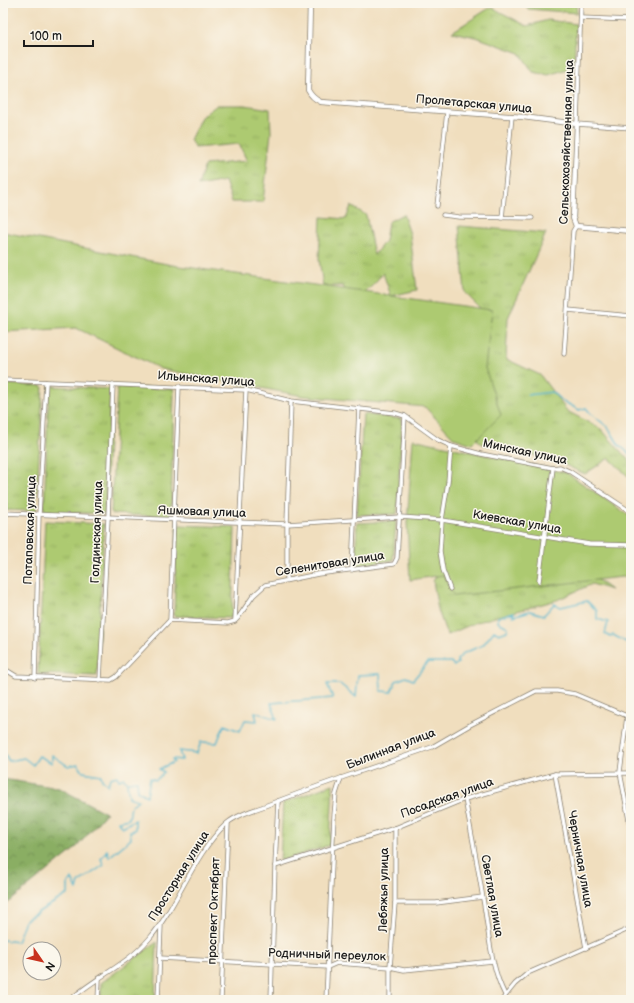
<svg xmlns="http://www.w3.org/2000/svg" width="634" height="1003" viewBox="0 0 634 1003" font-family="'Balsamiq Sans',sans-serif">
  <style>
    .grass { fill: url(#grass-tufts); stroke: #647346 }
    .forest { fill: url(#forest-crowns); stroke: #536540 }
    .green { fill: #adca71; stroke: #647346 }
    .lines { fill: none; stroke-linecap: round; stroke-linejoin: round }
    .stream { stroke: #4ab1c9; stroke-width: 1.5 }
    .minor-casing { stroke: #867d6d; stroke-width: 5 }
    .tertiary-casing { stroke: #867d6d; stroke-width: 6 }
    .minor { stroke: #fff; stroke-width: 3.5 }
    .tertiary { stroke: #fff; stroke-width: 4.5 }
    .labels { text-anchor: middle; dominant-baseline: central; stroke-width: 3; stroke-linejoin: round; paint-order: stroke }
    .street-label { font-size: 12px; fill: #1c1c1c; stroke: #fbf7ec }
  </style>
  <defs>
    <pattern id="grass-tufts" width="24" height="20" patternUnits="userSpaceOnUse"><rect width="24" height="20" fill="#adca71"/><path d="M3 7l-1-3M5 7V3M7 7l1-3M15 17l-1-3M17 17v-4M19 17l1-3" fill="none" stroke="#94ad61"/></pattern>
    <pattern id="forest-crowns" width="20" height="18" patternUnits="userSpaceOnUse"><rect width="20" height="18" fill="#8aae63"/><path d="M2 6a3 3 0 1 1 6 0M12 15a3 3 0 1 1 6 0" fill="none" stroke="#708d51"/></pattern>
  </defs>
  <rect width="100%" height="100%" fill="#fbf7ec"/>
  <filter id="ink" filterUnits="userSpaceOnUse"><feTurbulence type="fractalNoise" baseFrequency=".025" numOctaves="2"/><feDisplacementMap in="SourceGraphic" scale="8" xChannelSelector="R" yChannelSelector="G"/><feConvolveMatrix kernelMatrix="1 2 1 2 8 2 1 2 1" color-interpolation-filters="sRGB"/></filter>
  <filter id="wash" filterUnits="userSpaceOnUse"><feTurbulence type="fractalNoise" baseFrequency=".012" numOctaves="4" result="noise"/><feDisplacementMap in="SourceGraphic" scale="16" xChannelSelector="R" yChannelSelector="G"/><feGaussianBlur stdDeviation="0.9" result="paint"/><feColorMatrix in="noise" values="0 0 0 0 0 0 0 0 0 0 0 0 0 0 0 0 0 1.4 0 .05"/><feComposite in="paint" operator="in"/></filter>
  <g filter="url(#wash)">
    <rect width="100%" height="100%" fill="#f0debe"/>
    <g class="grass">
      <path d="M525,3H576L577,13L528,9Z"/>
      <path d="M491,7L527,26L548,20L576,24L574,67L548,75L533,72L520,53L476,37L452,32Z"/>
      <path d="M217,105H245L270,109L271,133L263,202H232L225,181L198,186L205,165L247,161L239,144L195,148L190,140L201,117Z"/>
      <path d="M351,206L366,215L374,255L385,241L388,222L403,214L410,234L417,290L391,296L383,273L372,286L352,304L343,286H323L319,259L321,217L346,219Z"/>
      <path d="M459,226L546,233L508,318L506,359L540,375L567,411L601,429L631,463V479L609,458L585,474L552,459L482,444L472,435L480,308L465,293Z"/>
      <path d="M3,384L43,386L36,511L3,510Z"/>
      <path d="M49,386L110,389L105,514L44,511Z"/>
      <path d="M117,387L174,389L171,517L111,514Z"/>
      <path d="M363,414L402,419L397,514L357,515Z"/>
      <path d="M45,521L104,524L97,676L38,674Z"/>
      <path d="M396,521L393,560L355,566L357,523Z"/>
      <path d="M177,525L235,527L232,618L174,616Z"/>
      <path d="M454,549L578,565L611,590L592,584L557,600L477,622L447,635L438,610L433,581Z"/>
      <path d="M333,784L330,845L280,861L283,803Z"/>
      <path d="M157,942L155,1000H101V983Z"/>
    </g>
    <path class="forest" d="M3,779L59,788L106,813L75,849L3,907Z"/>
    <g class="green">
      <path d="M3,232L172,265L492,310L485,368L501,415L472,444L454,438L425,407L303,396L161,369L76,328L3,332Z"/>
      <path d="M413,439L567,473L631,517V576L454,596L443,575L410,580L407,523Z"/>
    </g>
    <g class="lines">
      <g class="stream">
        <path d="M527,395L552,392L561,400L579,410L586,408L591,414L608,427L619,445L631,455"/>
        <path d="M3,751L9,761L24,758L33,765L39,756L52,763V755L68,766L78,764L83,772L101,775L102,780L108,785L110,778L117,776L119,780L124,778L126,781"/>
        <path d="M3,940L17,942L25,920L68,894V883L72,879L77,890L79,882L104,865L101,859L107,850L109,857L131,839L130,831L135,830V820L122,827L118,821L129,819L131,806L138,800L129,797L127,782L137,781L138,791L147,796L150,778L156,780L164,772L159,769L174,762L172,759L182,760L179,751L197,753L201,742L217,743L224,725L240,731L245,720L257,721L255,712L277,719L271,703L333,698L327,684H340L356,697L358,675L380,674L381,691L391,692L396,681L406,677L413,680L428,662H451L454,666L458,663L457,660L464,653L483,645L494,631L499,634L507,631L508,627L498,622V617L514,612L513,616L530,611L544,615L554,604L561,607L587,601L597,611V619L608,622L605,634L610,637L613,635L628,643L631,652"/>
      </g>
    </g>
  </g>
  <g filter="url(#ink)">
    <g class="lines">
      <defs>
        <g id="minor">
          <path d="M581,3L577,124L631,128"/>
          <path d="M581,18L631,20"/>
          <path d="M437,206L447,112"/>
          <path d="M443,215L459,217L532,218"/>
          <path d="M502,218L512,116"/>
          <path d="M568,310L631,316"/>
          <path d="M564,354L573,231L576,226"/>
          <path d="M3,380L246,390L291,401L395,413L405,416L438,440L451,446L481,454L553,468L560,467L569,471L631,512"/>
          <path d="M3,513L287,524L400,517L442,520L589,544L631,545"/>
          <path d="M352,570L359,408"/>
          <path d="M287,580V524L291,401"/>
          <path d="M539,581L553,468"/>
          <path d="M450,589L443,570L440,551L442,520L448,482L451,446"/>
          <path d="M170,620L179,386"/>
          <path d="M235,620L246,390"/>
          <path d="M3,668L16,676L111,680L116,677L170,620L228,623L235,621L238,618L253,596L265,585L318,574L394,564L397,558L405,416"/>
          <path d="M35,678L39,514L46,382"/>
          <path d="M100,680L108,518L113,384"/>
          <path d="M627,716L620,772L631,831"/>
          <path d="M555,774L586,948"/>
          <path d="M465,799C471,832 478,866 483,899C489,931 490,966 505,995"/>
          <path d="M275,866L395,828L465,799L555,774L631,773"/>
          <path d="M395,903H436L483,897"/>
          <path d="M160,958L328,967L337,963L390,967L404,970L493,961"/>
          <path d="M70,1000C94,978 127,965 149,939C179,904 193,855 226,824C235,816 250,811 262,807C288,797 315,787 341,778"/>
          <path d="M98,1000L99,979"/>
          <path d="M158,1000L161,925"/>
          <path d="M221,1000L228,823"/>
          <path d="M271,1000L275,866L278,801"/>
          <path d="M326,1000L334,816L336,794L341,778L432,747L470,725L536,691H557L575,694L627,716H631"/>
          <path d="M390,1000V967L395,903V828"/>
          <path d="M502,1000L515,984L528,973L631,928"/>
        </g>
        <path id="tertiary" d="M310,3L308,90C311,96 314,99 321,102L523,117L577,124L573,218L576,226L631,231"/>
      </defs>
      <use href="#minor" class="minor-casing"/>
      <use href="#tertiary" class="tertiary-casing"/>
      <use href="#minor" class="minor"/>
      <use href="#tertiary" class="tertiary"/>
    </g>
  </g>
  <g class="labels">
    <g class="street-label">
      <text transform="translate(474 104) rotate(5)">Пролетарская улица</text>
      <text transform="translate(567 142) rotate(-88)">Сельскохозяйственная улица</text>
      <text transform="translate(206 379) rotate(4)">Ильинская улица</text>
      <text transform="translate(525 452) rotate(12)">Минская улица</text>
      <text transform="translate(202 512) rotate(2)">Яшмовая улица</text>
      <text transform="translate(517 522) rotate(10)">Киевская улица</text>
      <text transform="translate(30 530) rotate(-88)">Потаповская улица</text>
      <text transform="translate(97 532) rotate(-88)">Голдинская улица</text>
      <text transform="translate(330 564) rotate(-9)">Селенитовая улица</text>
      <text transform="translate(391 749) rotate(-21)">Былинная улица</text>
      <text transform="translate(447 798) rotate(-20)">Посадская улица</text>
      <text transform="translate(580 859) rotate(80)">Черничная улица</text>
      <text transform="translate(179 876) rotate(-58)">Просторная улица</text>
      <text transform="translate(384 890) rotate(-89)">Лебяжья улица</text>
      <text transform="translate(492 896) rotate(80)">Светлая улица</text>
      <text transform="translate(214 911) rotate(-88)">проспект Октябрят</text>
      <text transform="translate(327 955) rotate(2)">Родничный переулок</text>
    </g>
  </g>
  <rect width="634" height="1003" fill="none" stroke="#fbf7ec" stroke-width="16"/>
  <g transform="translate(42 961) rotate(124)"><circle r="19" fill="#fbf7ec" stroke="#a29f99"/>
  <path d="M0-3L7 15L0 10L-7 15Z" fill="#c8321e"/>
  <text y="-6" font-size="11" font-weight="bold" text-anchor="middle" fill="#1c1c1c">N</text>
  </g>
  <path d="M24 40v6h69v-6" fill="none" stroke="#1c1c1c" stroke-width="2"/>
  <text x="30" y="40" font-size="12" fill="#1c1c1c" stroke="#fbf7ec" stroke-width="3" paint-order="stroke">100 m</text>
</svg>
